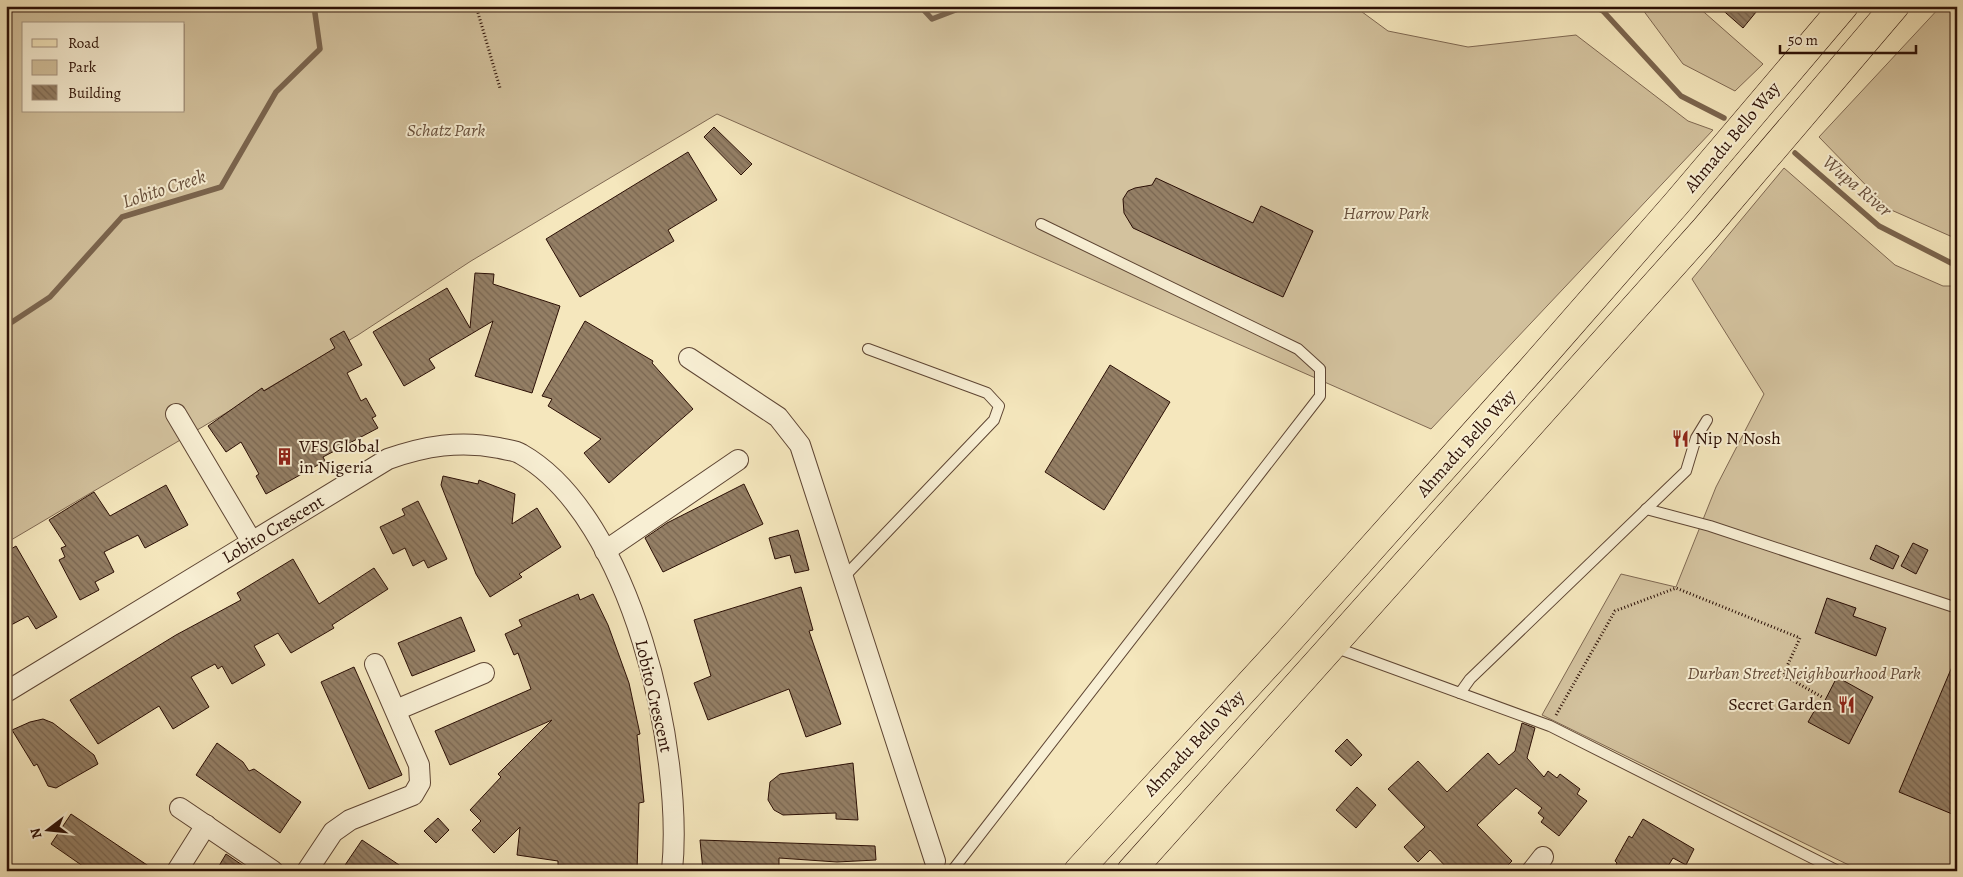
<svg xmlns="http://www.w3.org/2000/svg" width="1963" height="877" viewBox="0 0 1963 877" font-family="Alegreya,serif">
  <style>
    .green { fill: #d3c29e; stroke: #7f6852; fill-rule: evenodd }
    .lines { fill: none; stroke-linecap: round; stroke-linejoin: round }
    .stream { stroke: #7b654e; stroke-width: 5.5 }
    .building { fill: url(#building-back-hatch); stroke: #2b0f05 }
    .service-casing { stroke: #5e4533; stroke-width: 12 }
    .minor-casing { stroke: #5e4533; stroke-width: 22 }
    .primary-casing { stroke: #2b0f05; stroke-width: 29 }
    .path { stroke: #2b0f05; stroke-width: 3; stroke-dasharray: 1 2.5; stroke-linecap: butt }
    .service { stroke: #f8efd4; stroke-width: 10 }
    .minor { stroke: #f8efd4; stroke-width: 20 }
    .primary { stroke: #f5e7bd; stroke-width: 28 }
    .labels { text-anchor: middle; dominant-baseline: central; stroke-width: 4; stroke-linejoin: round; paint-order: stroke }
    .park-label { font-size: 18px; font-style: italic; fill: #664e3b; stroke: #f8efd4 }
    .street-label { font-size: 18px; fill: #2b0f05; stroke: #f8efd4 }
    .poi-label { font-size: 18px; fill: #2b0f05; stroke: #f8efd4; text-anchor: start }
    .water-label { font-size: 19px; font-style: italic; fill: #674f3b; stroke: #f8efd4 }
  </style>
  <defs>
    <pattern id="building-back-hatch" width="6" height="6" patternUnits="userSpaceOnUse" patternTransform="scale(1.25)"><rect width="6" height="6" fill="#947f65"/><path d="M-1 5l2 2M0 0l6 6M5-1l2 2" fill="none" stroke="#796651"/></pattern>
  </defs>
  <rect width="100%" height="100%" fill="#f5e7bd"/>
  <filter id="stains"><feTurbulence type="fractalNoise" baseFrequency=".004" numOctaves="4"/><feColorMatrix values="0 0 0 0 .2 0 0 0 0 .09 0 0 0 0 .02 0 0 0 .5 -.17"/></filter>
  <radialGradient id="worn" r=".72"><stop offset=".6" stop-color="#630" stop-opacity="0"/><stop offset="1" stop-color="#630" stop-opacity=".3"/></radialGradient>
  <g class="green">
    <path d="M6,6H1354L1388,31L1468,47L1576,35L1688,121L1713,130L1431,429L717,114L471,261L358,335L6,543ZM24,24H184V111H24Z"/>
    <path d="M1640,6H1697L1763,64L1735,91L1683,64Z"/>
    <path d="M1941,6H1957V239L1889,209L1819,137Z"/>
    <path d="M1784,168L1895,265L1943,286H1957V871H1861L1542,715L1621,574L1676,587L1716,487L1764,394L1692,279Z"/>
  </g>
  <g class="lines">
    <g class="stream">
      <path d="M920,6L932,19L966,6"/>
      <path d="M1594,6L1603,11L1681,96L1724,118"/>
      <path d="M1795,153L1879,226L1957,266"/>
      <path d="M6,326L50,297L122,217L221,187L276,92L320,49L314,6"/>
    </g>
  </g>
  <g class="building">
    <path d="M1718,6H1761L1743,28Z"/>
    <path d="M714,127L752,164L741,175L704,137Z"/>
    <path d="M688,152L717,200L668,230L674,241L580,297L546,239Z"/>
    <path d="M1156,178L1253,223L1261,206L1313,231L1283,297L1133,228L1124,213L1123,199L1128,191L1135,188L1152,185Z"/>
    <path d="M475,273L494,274L493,284L560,306L532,393L475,376L493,321L429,359L435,368L404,386L373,332L447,288L470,328Z"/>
    <path d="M585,321L653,361L652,363L693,409L609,483L584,453L601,439L548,406L552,399L542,396Z"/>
    <path d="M344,331L362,365L347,373L361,401L366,398L376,416L372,418L378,428L323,457L325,461L266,494L256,476L259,474L241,442L226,452L208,426L262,388L264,391L335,348L330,339Z"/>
    <path d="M1110,365L1170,402L1104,510L1045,472Z"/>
    <path d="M443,476L478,484L479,480L515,494L512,524L537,508L561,547L519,574L522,577L490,597L476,574L441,485Z"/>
    <path d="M744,484L763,524L663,572L645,538L667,523Z"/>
    <path d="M166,485L188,525L145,548L138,535L104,552L114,572L95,582L99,590L80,600L59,560L65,557L61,548L66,546L49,520L94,492L110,516Z"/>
    <path d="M418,501L447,559L428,568L424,560L413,566L405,548L393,554L380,527L405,515L402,509Z"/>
    <path d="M798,530L809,570L795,573L790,555L775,559L769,538Z"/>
    <path d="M1913,543L1928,550L1916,574L1901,566Z"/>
    <path d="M1876,545L1899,556L1893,569L1870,559Z"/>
    <path d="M16,546L57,617L36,629L28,616L11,625L6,616V552Z"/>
    <path d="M293,559L319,604L374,568L388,589L332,625L334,628L291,653L278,633L254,646L265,665L232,684L222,666L218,669L215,664L191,677L209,707L173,729L159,706L98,744L70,700L176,635L241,600L237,593Z"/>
    <path d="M801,587L813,630L809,631L841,724L806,737L789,689L708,720L694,683L711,676L694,620Z"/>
    <path d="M578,594L580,600L593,594L608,625L629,683L640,734L637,735L644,802L639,803L637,871L591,870V867L558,865V861L517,855L520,827L494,853L472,830L481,821L470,810L501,777L498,774L552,720L450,765L435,731L531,689L518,653L514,655L505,634L522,626L519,620Z"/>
    <path d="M1827,598L1856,608L1853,616L1886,628L1876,656L1815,633Z"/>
    <path d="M461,617L475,651L412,676L398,643Z"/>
    <path d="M1957,655V816L1899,792Z"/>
    <path d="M354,667L402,775L369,789L321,682Z"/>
    <path d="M1837,677L1873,697L1849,744L1808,722L1816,708L1820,710Z"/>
    <path d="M43,719L53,723L94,755L98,764L56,788L48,786L37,764L34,766L12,730L30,722Z"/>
    <path d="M1522,723L1535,728L1527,758L1544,777L1548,771L1557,778L1560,774L1580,789L1577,794L1587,801L1559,836L1541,822L1544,818L1538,813L1542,808L1516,788L1477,825L1512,861L1502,871H1450L1430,850L1418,862L1404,847L1425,827L1388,789L1418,761L1447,792L1488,753L1499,765L1515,751Z"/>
    <path d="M1347,739L1362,755L1351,766L1335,751Z"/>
    <path d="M217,743L243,762L249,771L254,769L301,802L280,833L196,775Z"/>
    <path d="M853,763L858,820L836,819V813L783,815L774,810L768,800L770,782L780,774Z"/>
    <path d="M1357,787L1376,805L1356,828L1336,810Z"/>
    <path d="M71,814L156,871H90L51,844Z"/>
    <path d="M438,818L449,830L436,843L424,831Z"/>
    <path d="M1643,819L1694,849L1686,865L1673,858L1665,871H1613L1617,863L1615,861L1629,836L1632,838Z"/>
    <path d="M362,840L408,871H341Z"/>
    <path d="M700,840L875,846L876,860L837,862L779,858V871H703Z"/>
    <path d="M226,854L251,871H216Z"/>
  </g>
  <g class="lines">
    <defs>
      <g id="service">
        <path d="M1646,509L1710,526L1957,608"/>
        <path d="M843,578L994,420L999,406L987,393L868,349"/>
        <path d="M1334,647L1550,726L1838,871"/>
        <path d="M1460,693L1470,679L1686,471L1696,438L1707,420"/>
        <path d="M952,871L1320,396V369L1298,349L1041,224"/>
      </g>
      <g id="minor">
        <path d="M689,358L778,417L800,445L935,861"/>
        <path d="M176,414L252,542"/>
        <path d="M605,551L738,460"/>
        <path d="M6,692L388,459C425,446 460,440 499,448C506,450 515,450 521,454C632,517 684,752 672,871"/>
        <path d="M396,710L484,673"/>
        <path d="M180,808L273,871"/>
        <path d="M177,871L206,825"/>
        <path d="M307,871L333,832L350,820L413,795L420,783L419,765L375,664"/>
        <path d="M1532,871L1543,857"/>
      </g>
      <g id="primary">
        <path d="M1078,871L1287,643L1529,372L1676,204L1844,6"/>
        <path d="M1131,871L1705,229L1895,6"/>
      </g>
    </defs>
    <use href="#service" class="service-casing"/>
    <use href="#minor" class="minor-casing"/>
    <use href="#primary" class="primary-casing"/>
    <g class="path">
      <path d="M476,6L500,88"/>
      <path d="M1556,715L1615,611L1676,588L1800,638L1783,675L1822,697"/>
    </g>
    <use href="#service" class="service"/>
    <use href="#minor" class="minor"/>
    <use href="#primary" class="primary"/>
  </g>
  <defs>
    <symbol id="restaurant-bare" viewBox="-9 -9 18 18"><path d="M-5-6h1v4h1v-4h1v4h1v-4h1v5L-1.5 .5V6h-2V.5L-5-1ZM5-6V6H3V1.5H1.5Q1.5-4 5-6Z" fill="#8f2418" stroke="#f8efd4" stroke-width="2.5" paint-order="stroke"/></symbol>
    <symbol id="building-bare" viewBox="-9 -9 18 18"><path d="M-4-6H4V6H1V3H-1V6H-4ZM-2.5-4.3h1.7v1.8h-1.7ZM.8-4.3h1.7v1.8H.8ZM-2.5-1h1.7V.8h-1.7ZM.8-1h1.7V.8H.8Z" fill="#8f2418" stroke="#f8efd4" stroke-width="2.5" paint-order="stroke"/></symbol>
  </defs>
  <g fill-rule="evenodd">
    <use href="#restaurant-bare" x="1668" y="426" width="25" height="25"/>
    <use href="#building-bare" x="272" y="444" width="25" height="25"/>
    <use href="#restaurant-bare" x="1834" y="692" width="25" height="25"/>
  </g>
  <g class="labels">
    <g class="park-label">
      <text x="446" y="130">Schatz Park</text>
      <text x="1386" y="213">Harrow Park</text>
      <text x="1804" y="673">Durban Street Neighbourhood Park</text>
    </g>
    <g class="street-label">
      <text transform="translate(1732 137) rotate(-50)">Ahmadu Bello Way</text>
      <text transform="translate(1466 443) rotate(-48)">Ahmadu Bello Way</text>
      <text transform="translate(273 529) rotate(-31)">Lobito Crescent</text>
      <text transform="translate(654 696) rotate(77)">Lobito Crescent</text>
      <text transform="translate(1194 743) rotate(-47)">Ahmadu Bello Way</text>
    </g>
    <g class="poi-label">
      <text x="1695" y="438">Nip N Nosh</text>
      <text x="299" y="446">VFS Global<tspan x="299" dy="21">in Nigeria</tspan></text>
      <text x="1832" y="704" text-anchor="end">Secret Garden</text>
    </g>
    <g class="water-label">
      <text transform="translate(1857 186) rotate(40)">Wupa River</text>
      <text transform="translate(164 189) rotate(-18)">Lobito Creek</text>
    </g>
  </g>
  <rect width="1963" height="877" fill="none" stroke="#f5e7bd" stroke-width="25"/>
  <rect x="8" y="8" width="1948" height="862" fill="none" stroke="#2b0f05" stroke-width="2.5"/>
  <rect x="12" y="12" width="1938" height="852" fill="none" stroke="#2b0f05"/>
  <rect x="22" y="22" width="162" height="90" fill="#f8efd4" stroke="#a69581"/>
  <rect x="32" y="39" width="25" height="8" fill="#f5e7bd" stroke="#a69581"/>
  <text x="68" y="48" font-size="15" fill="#2b0f05">Road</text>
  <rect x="32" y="60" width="25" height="15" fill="#d3c29e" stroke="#a69581"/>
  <text x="68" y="72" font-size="15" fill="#2b0f05">Park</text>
  <rect x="32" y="85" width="25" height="15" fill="url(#building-back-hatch)" stroke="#a69581"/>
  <text x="68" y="98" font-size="15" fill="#2b0f05">Building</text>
  <g transform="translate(48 830) rotate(254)" stroke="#f8efd4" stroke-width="4" paint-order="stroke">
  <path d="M0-4L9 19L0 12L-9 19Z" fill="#2b0f05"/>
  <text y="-8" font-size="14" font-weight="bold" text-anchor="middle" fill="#2b0f05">N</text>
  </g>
  <path d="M1780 45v8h136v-8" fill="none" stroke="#2b0f05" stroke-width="2.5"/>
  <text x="1788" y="45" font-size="15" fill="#2b0f05" stroke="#f8efd4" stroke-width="4" paint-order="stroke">50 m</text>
  <rect width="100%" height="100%" filter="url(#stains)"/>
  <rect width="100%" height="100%" fill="url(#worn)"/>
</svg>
